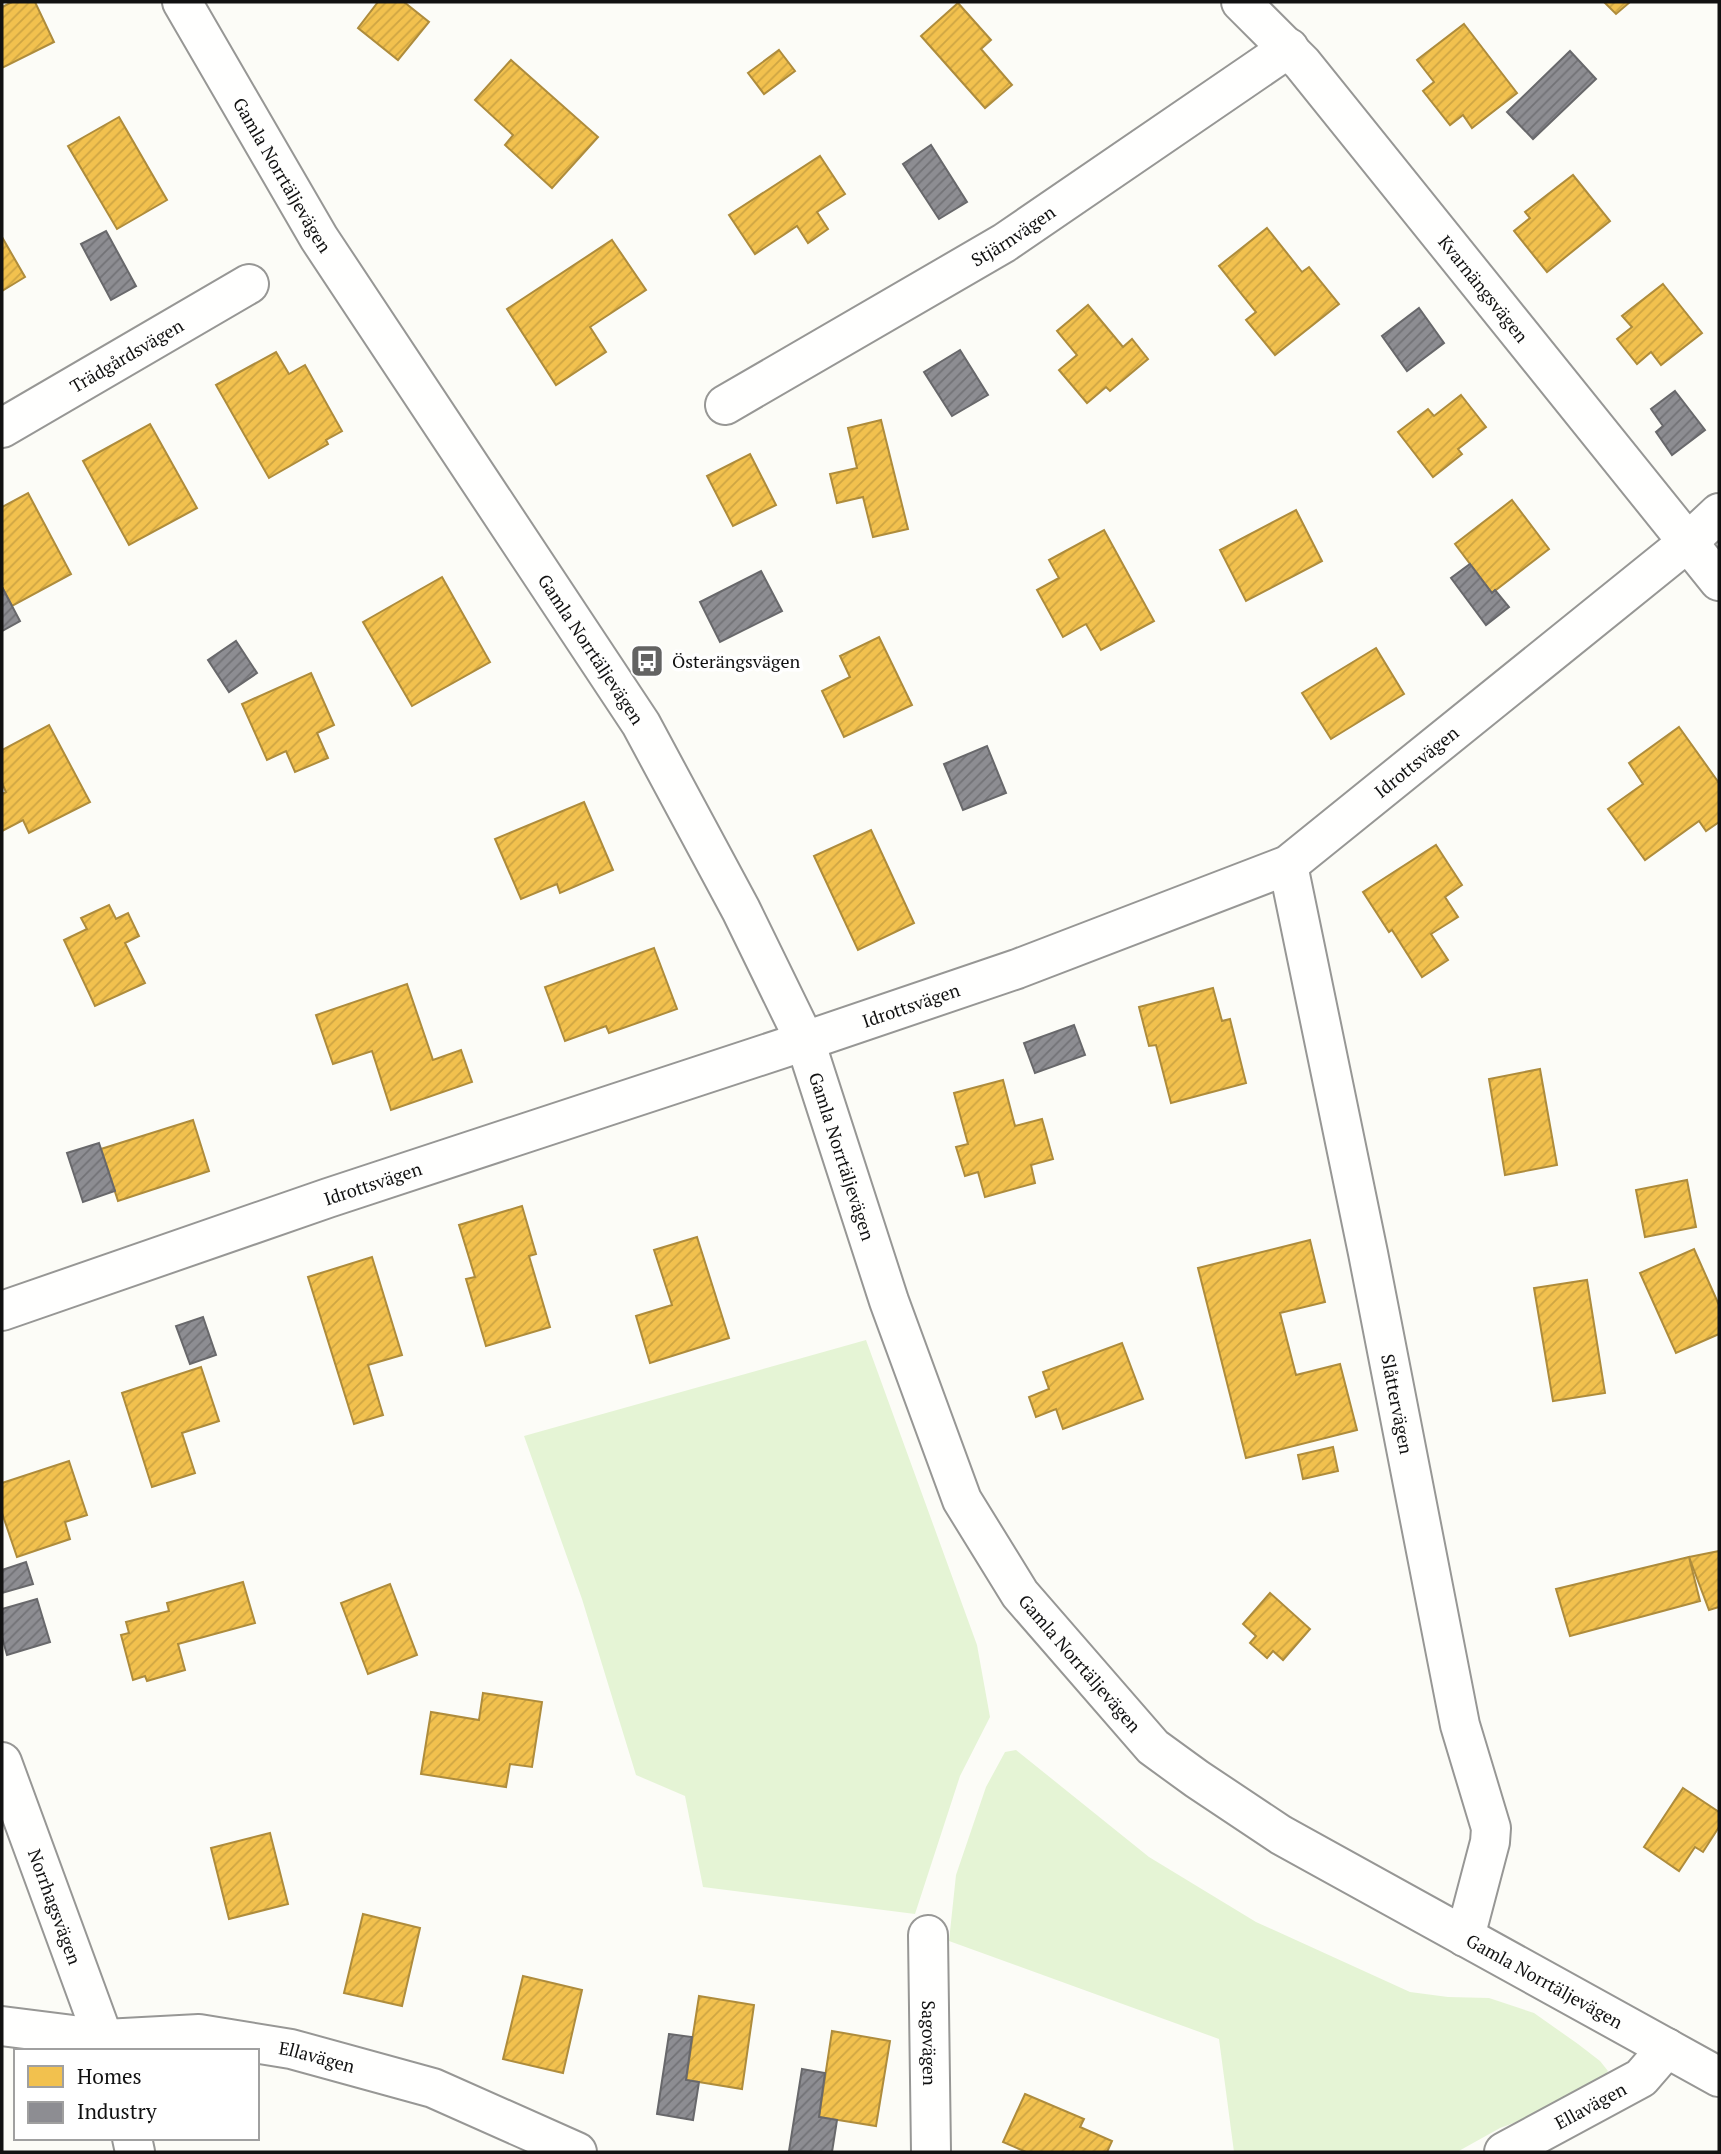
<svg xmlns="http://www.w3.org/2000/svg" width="1721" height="2154" viewBox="0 0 1721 2154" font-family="'PT Serif',serif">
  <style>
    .grass { fill: #e5f4d5 }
    .homes { fill: url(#homes-hatch); stroke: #ae8c3c; stroke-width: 2 }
    .industry { fill: url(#industry-hatch); stroke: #68686b; stroke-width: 2 }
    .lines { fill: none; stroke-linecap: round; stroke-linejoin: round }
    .minor-casing { stroke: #979795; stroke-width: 42 }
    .tertiary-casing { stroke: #979795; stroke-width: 42 }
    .minor { stroke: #fffffe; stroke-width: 38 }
    .tertiary { stroke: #fffffe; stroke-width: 38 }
    .labels { text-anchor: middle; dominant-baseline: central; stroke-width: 7; stroke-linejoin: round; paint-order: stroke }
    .street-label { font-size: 18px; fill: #111; stroke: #fff }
    .poi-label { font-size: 18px; fill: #111; stroke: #fff; text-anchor: start }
  </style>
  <defs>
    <pattern id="homes-hatch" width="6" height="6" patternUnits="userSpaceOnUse" patternTransform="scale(1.75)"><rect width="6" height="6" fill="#f2c14e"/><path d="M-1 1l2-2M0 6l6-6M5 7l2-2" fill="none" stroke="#cea543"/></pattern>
    <pattern id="industry-hatch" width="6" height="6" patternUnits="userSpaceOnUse" patternTransform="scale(1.75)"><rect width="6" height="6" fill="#8d8d92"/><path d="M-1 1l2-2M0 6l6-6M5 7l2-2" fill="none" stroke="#727276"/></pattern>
  </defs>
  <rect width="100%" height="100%" fill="#fcfcf7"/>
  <g class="grass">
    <path d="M866,1340L977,1645L990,1717L960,1776L915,1914L703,1887L685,1796L636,1775L582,1599L524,1436Z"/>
    <path d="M1016,1750L1149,1857L1256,1922L1410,1992L1448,1997L1489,1998L1534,2013L1578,2044L1600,2061L1608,2071L1600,2082L1557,2107L1500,2128L1457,2152H1234L1219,2039L949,1941L956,1875L986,1787L1005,1752Z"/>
  </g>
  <g class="homes">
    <path d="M12,2H35L54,42L2,68V7Z"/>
    <path d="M378,2H404L429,22L398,60L358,28Z"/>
    <path d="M1604,2H1630L1616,14Z"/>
    <path d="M958,3L991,40L981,49L1012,85L985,108L921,36Z"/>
    <path d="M1464,24L1517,93L1472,128L1463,115L1450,125L1423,91L1434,82L1417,60Z"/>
    <path d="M779,50L795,71L764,94L748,73Z"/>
    <path d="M511,60L598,137L552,188L505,145L513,135L475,100Z"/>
    <path d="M119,117L167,200L117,229L68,146Z"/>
    <path d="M820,156L845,194L817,212L828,229L808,243L797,226L755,254L729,215Z"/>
    <path d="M1573,175L1610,221L1547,272L1514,231L1530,218L1525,212Z"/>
    <path d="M1267,228L1302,272L1309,267L1339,304L1275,355L1246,320L1256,312L1219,266Z"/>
    <path d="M2,237L25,277L2,291Z"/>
    <path d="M612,240L646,290L590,327L606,352L556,385L507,309Z"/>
    <path d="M1663,284L1702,333L1661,365L1651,352L1637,364L1617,339L1632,327L1622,316Z"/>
    <path d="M1088,305L1123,347L1132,339L1148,359L1110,391L1106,387L1087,403L1059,370L1077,355L1057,331Z"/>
    <path d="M276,352L289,374L305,365L342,431L326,440L328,444L269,478L216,385Z"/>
    <path d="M1461,395L1486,427L1458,449L1462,454L1433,477L1398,432L1428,409L1434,416Z"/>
    <path d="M881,420L908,529L873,537L863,497L837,503L830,474L857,468L848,428Z"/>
    <path d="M150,424L197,508L129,545L83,461Z"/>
    <path d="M750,454L776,505L733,526L707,476Z"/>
    <path d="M28,493L71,574L12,606L2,587V507Z"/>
    <path d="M1512,500L1549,549L1492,593L1455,544Z"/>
    <path d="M1296,510L1322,561L1246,601L1220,550Z"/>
    <path d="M1104,530L1154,621L1101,650L1086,624L1063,637L1037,590L1059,578L1049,560Z"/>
    <path d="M442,577L490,662L412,706L363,622Z"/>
    <path d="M879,637L912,705L844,737L822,691L850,677L840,656Z"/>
    <path d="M1376,648L1404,694L1331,739L1302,693Z"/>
    <path d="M311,673L334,725L317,733L328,758L295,772L286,751L267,760L242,704Z"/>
    <path d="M49,725L90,802L29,833L23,820L2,831V794L6,792L2,783V750Z"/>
    <path d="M1679,727L1719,783V822L1706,831L1699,821L1645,860L1608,809L1643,784L1629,763Z"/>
    <path d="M584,802L613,870L560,893L557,884L521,899L495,839Z"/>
    <path d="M871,830L914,923L858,950L814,856Z"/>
    <path d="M1436,845L1462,885L1445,897L1458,917L1431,934L1448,960L1422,977L1392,930L1389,932L1363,892Z"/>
    <path d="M109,905L116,919L128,913L139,936L125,943L145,983L95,1006L64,940L87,929L81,918Z"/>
    <path d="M654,948L677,1009L609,1033L606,1026L565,1041L545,987Z"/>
    <path d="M407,984L433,1060L461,1050L472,1082L391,1110L372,1051L333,1064L316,1015Z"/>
    <path d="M1213,988L1222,1021L1230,1019L1246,1083L1171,1103L1156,1045L1149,1046L1139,1007Z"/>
    <path d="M1540,1069L1557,1165L1505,1175L1489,1079Z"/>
    <path d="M1003,1080L1015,1126L1042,1119L1053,1159L1031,1165L1035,1183L985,1197L978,1172L965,1176L956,1147L968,1144L954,1093Z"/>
    <path d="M193,1120L209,1171L118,1201L101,1149Z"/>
    <path d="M1687,1180L1696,1227L1645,1237L1636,1190Z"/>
    <path d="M522,1206L536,1254L529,1256L550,1327L486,1346L466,1279L475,1277L459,1225Z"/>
    <path d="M697,1237L729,1338L650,1363L636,1316L672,1305L654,1250Z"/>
    <path d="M1310,1240L1325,1302L1280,1313L1296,1375L1340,1364L1357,1430L1246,1458L1198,1268Z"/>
    <path d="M1694,1249L1719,1305V1334L1676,1353L1640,1273Z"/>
    <path d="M372,1257L402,1355L368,1365L383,1415L354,1424L308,1277Z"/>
    <path d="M1587,1280L1605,1393L1553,1401L1534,1288Z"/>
    <path d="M1122,1343L1143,1399L1063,1429L1056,1409L1036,1417L1029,1397L1049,1389L1043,1372Z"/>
    <path d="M201,1367L219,1421L182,1433L195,1473L152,1487L122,1393Z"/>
    <path d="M1333,1447L1338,1471L1303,1479L1298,1455Z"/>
    <path d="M69,1461L87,1515L65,1522L70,1539L17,1557L2,1513V1483Z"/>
    <path d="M1719,1551V1607L1709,1610L1689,1557Z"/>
    <path d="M1689,1557L1700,1601L1570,1636L1556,1589Z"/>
    <path d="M243,1582L255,1623L178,1644L185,1670L147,1681L145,1676L133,1680L121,1635L129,1633L126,1622L169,1611L167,1603Z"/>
    <path d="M390,1584L417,1655L368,1674L341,1603Z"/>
    <path d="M1270,1593L1310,1629L1283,1660L1273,1651L1267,1658L1250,1643L1256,1636L1243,1624Z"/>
    <path d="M483,1693L542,1702L532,1767L510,1764L506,1787L421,1774L431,1712L479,1720Z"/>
    <path d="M1683,1788L1719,1812V1827L1703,1852L1695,1847L1679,1871L1644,1847Z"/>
    <path d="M270,1833L288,1904L229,1919L211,1848Z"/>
    <path d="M363,1914L420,1928L402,2006L344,1993Z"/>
    <path d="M523,1976L582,1990L563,2073L503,2059Z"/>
    <path d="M699,1996L754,2005L742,2089L686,2080Z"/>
    <path d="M832,2031L890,2041L876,2126L819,2117Z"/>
    <path d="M1025,2094L1084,2119L1080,2127L1112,2141L1107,2152H1026L1003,2142Z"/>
  </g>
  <g class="industry">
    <path d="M1570,51L1596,79L1533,139L1507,112Z"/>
    <path d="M931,145L967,202L939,219L903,164Z"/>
    <path d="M106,231L136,286L111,300L81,244Z"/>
    <path d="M1419,308L1444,343L1407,371L1382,336Z"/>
    <path d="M960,350L988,395L952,416L924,372Z"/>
    <path d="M1675,391L1705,430L1672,455L1656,432L1663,426L1651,409Z"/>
    <path d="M1470,564L1492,593L1495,590L1509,607L1486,625L1451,578Z"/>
    <path d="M761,571L782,611L720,642L700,602Z"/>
    <path d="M2,587L20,621L2,631Z"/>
    <path d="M236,641L257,673L229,692L208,660Z"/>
    <path d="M987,746L1006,793L963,810L944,764Z"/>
    <path d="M1074,1025L1085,1055L1035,1073L1024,1043Z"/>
    <path d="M99,1143L115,1191L83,1202L67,1153Z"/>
    <path d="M203,1317L216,1355L190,1364L176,1326Z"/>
    <path d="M26,1562L33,1584L2,1593V1570Z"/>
    <path d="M37,1599L50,1642L7,1655L2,1637V1609Z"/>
    <path d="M669,2034L692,2037L686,2080L699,2082L693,2120L657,2114Z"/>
    <path d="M802,2069L825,2073L819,2117L837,2120L832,2152L789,2151Z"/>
  </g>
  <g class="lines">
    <defs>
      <g id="minor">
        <path id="s1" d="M1241,2L1302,63L1719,581"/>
        <path id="s2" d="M725,405L1004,243L1289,48"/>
        <path id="s3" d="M2,428L249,284"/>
        <path id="s4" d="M1288,865L1368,1253L1460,1725L1491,1828L1490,1842L1465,1937"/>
        <path id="s5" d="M2,1311L328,1198L805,1041L1017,969L1288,865L1688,542L1719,513"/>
        <path id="s6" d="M2,1762L108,2051"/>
        <path id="s7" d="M928,1935L931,2152"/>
        <path id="s8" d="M2,2026L105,2039L199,2034L291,2049L433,2088L577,2152"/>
        <path d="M132,2138L135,2152"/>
        <path id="s9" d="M1504,2152L1641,2078L1667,2048"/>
      </g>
      <g id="tertiary">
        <path id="s10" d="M182,2L319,238L641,724L741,910L805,1041L889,1301L962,1500L1020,1594L1153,1747L1197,1779L1281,1835L1719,2077"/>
      </g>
    </defs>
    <use href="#minor" class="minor-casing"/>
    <use href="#tertiary" class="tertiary-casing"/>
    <use href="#minor" class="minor"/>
    <use href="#tertiary" class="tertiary"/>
  </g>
  <defs>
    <symbol id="bus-square" viewBox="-11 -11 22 22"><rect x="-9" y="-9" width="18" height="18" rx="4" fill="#636362" stroke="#fff"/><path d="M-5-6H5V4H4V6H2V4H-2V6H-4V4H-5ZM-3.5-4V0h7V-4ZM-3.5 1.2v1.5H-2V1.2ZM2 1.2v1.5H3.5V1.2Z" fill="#fff"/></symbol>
  </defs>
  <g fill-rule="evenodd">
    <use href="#bus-square" x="628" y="642" width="38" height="38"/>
  </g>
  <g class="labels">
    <g class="street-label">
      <text stroke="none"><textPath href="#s10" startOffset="200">Gamla Norrtäljevägen</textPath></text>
      <text stroke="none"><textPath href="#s2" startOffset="334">Stjärnvägen</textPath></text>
      <text stroke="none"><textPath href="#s1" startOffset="376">Kvarnängsvägen</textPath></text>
      <text stroke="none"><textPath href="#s3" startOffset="144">Trädgårdsvägen</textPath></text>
      <text stroke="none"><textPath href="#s10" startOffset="766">Gamla Norrtäljevägen</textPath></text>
      <text stroke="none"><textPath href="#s5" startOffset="1526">Idrottsvägen</textPath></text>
      <text stroke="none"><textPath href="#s5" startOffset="959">Idrottsvägen</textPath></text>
      <text stroke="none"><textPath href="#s10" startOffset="1334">Gamla Norrtäljevägen</textPath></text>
      <text stroke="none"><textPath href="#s5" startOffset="392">Idrottsvägen</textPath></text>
      <text stroke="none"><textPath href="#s4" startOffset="550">Slåttervägen</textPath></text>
      <text stroke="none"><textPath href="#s10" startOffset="1900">Gamla Norrtäljevägen</textPath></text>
      <text stroke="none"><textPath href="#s6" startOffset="154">Norrhagsvägen</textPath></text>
      <text stroke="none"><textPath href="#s10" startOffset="2468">Gamla Norrtäljevägen</textPath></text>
      <text stroke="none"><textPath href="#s7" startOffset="108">Sagovägen</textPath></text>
      <text stroke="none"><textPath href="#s8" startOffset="318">Ellavägen</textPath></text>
      <text stroke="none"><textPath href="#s9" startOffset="98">Ellavägen</textPath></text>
    </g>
    <g class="poi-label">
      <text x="672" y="661">Österängsvägen</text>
    </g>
  </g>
  <rect width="1721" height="2154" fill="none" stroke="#111111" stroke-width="7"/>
  <rect x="14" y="2049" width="245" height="91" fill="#ffffff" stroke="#a0a0a0" stroke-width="2"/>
  <rect x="28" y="2066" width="35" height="21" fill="#f2c14e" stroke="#a0a0a0" stroke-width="2"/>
  <text x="77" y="2084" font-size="21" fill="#111111">Homes</text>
  <rect x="28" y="2102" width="35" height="21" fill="#8d8d92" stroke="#a0a0a0" stroke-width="2"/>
  <text x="77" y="2119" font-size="21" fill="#111111">Industry</text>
</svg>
